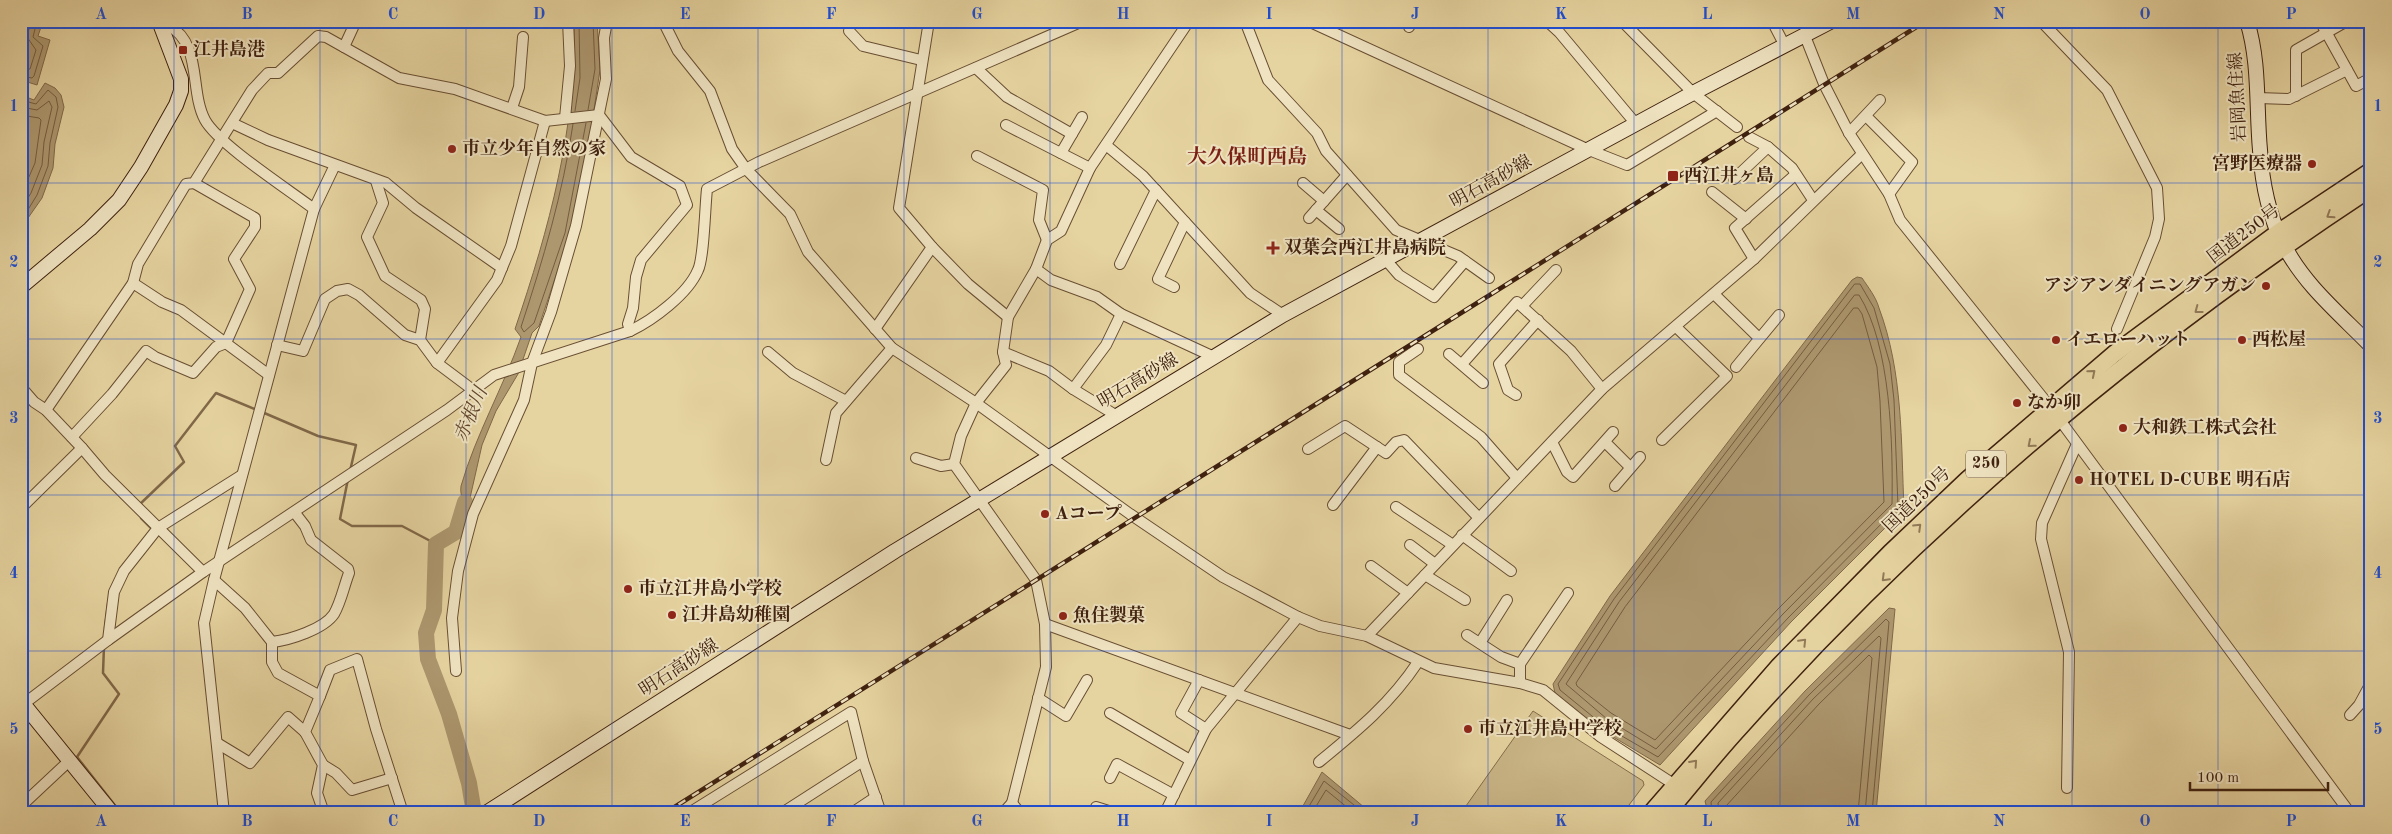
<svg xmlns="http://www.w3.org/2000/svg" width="2392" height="834" viewBox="0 0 2392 834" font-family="'Old Standard TT','Noto Serif JP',serif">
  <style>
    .green { fill: #cab687; stroke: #846c4b }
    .water { fill: #ad976f; stroke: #816849 }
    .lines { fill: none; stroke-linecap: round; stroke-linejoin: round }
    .shore { stroke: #765c3f; stroke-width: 1 }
    .stream { stroke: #816849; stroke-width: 2.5 }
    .river { stroke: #ad976f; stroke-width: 16 }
    .minor-casing { stroke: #694e33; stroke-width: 12 }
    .secondary-casing { stroke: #3f210f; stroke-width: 16 }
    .trunk-casing { stroke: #3f210f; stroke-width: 19 }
    .minor { stroke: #efe3c1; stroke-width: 10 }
    .secondary { stroke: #efe3c1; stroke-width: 14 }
    .trunk { stroke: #e6d4a0; stroke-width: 16 }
    .rail-casing { stroke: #3f210f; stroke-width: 4.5 }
    .rail { stroke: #efe3c1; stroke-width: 2.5; stroke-dasharray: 8; stroke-linecap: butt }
    .oneway { stroke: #927a58 }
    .grid { fill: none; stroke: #1d4ed8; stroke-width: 1; stroke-opacity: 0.55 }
    .poi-dot { fill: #8f2418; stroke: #efe3c1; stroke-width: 2 }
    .labels { text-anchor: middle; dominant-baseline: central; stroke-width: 4; stroke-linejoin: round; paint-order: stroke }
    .shield { fill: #efe3c1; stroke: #745b44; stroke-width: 1 }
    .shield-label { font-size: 16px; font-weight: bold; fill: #3f210f }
    .poi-label { font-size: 18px; font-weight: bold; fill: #3f210f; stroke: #efe3c1; text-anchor: start }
    .street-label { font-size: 18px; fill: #3f210f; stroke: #efe3c1 }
    .water-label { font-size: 19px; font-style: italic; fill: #60442c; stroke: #efe3c1 }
    .quarter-label { font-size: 20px; font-weight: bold; fill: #7a1f14; stroke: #efe3c1 }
    .neatline { fill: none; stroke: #1d4ed8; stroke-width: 2 }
    .grid-label { font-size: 16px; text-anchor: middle; font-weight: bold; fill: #1d4ed8 }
  </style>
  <rect width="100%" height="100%" fill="#e6d4a0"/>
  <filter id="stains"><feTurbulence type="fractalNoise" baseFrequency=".004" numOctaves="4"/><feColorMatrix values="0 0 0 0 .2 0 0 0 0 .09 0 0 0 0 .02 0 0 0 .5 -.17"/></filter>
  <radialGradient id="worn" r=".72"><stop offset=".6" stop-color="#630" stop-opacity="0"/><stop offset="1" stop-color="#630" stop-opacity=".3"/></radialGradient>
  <path class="green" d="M1533,711L1643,781L1644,785L1623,813H1461Z"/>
  <g class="water">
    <path d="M21,21H43L38,36L50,40L37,85L21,80Z"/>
    <path d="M574,21H597L600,70L589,142L570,234L539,326L532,333L518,374L496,411L482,445L470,498L458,524C459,517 461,509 462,501C462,496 460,492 461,486C476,434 503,388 521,337L515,329C549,229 577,127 574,21Z"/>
    <path d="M45,83L55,88L61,95L64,107L55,144L53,168L42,198L21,228V95L34,100Z"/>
    <path d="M1857,277L1862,278C1868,287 1876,297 1879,308C1903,372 1901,441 1904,509L1791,622L1660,765L1600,729L1555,693L1553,684L1610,596L1852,280Z"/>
    <path d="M1889,608L1895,609L1876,813H1708L1705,801L1805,691Z"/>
    <path d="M1322,772L1371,813H1299Z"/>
  </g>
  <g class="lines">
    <g class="shore">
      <path d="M21,69H30L36,50L27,37L31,21"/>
      <path d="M21,76L32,78L34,76L43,46L33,37L37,21"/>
      <path d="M21,100L36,104L48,90L56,97L58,107L50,143L48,166L37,195L21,221"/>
      <path d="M21,107L37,110L49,101L52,107L44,142L42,165L31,193L21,209"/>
      <path d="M588,110L595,69L593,21"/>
      <path d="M575,111L580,78L579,21"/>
      <path d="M21,115L39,118L41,120L35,163L21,195"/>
      <path d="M573,124C563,193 543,260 521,327L524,332L534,323L565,233L586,123"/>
      <path d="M1855,284H1860L1874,308L1890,364L1894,400L1898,507L1788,618L1658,757L1603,725L1560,690L1558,684L1614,599Z"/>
      <path d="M1855,295H1859C1891,346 1893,444 1892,504L1783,614L1656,749L1607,719L1566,684L1619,602Z"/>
      <path d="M1854,308H1858L1862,314L1877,367L1880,401L1884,502L1778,609L1655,740L1611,713L1577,686L1576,683L1625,607Z"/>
      <path d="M1305,813L1324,781L1364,813"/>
      <path d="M1312,813L1326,790L1354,813"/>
      <path d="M1712,813L1711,802L1809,695L1886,619L1889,622L1872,813"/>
      <path d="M1719,813L1718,803L1813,699L1879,636L1881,638L1865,813"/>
      <path d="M1726,813V806L1819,704L1869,655L1872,658L1858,813"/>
    </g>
    <g class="stream">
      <path d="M262,412L318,436L356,445L350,471"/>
      <path d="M348,479L340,519L352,526H402L436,544"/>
      <path d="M139,505L184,462L175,446L216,393L257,410"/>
      <path d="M141,518L153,530"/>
      <path d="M105,628L108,604"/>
      <path d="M104,646L103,673L119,694L77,757L121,813"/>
    </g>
    <path class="river" d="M465,502L456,532L436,544L434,610L426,633L428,659L449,714L469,783L474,813"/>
    <defs>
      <g id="minor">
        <path d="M663,21L678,51L710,91L732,149L746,169L790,214L808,252L892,348L976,403L1130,514L1223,577L1298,617L1320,626L1367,636L1434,668L1520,683L1543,690L1601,737L1678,787"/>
        <path d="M823,21L824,22"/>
        <path d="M1245,21L1268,80L1317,133L1326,151L1396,230L1458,256L1489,278"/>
        <path d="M1308,21L1589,150L1627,165L1717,111"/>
        <path d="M1547,21L1559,32L1636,124"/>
        <path d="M1622,21L1693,93L1737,127"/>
        <path d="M1772,21L1785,46"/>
        <path d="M1807,21L1805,36L1824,84L1849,133L1889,194L1900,220L2051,408L2350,813"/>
        <path d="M2041,21L2107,90L2157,188L2159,219L2155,237L2117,329"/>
        <path d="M2320,21L2356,86L2371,78"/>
        <path d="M160,25H168C203,44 189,90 205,120C218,144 289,190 314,209L214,580L204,623L224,813"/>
        <path d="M1409,27L1412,21"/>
        <path d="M849,31L863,46L921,60"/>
        <path d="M344,47L356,21"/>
        <path d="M976,68L1007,97L1072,134"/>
        <path d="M2296,96V50L2347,21"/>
        <path d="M2258,98L2289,99L2347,70"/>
        <path d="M512,108L519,87L523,37"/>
        <path d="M599,115L631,157L680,186L687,205L641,260L636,277L633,308L628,324L630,331"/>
        <path d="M1866,116L1912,162L1889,194"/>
        <path d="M565,118L570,66L568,21"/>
        <path d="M232,123L268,140L386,183L416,208L502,268"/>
        <path d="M1006,125L1090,168"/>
        <path d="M1849,133L1880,100"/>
        <path d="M1749,137L1768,147L1792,168L1813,200"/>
        <path d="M1106,145L1143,176L1250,293L1283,315"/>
        <path d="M1061,153L1082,117"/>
        <path d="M977,156L1043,190L1039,220L1047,240"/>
        <path d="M1734,179L1768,147"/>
        <path d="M376,181L383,203L367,237L385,276L421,300L425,309L420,340"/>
        <path d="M1303,183L1324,201"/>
        <path d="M1712,192L1746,219"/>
        <path d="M314,209L335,165"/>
        <path d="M1316,210L1339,229"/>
        <path d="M1309,218L1347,175"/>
        <path d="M932,247L968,284L1008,317"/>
        <path d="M1754,259L1735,228L1795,175"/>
        <path d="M1386,260L1399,275L1434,297L1465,261"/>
        <path d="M1120,264L1156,190"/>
        <path d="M1036,269L1051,280L1097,297L1121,314L1214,357"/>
        <path d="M133,283L162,302L181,310L269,375"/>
        <path d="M1174,287L1158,279L1185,222"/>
        <path d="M1714,294L1759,338"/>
        <path d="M1522,306L1556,270"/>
        <path d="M875,329L932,247L899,208L929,21"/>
        <path d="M277,345L303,351L325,299L337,291L348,289L359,295L405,335L420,340L437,363"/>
        <path d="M1418,349L1399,362V375L1481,437L1517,478"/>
        <path d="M768,352L793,373L846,401"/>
        <path d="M1003,352L1049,371L1073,389L1117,416"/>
        <path d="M1449,354L1483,383"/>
        <path d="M1462,364L1517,302L1571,351L1602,389"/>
        <path d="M1736,367L1779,315"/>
        <path d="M21,387L34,402L46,410L82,448L105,475L203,572"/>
        <path d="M1073,389L1106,345L1121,314"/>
        <path d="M473,390L437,363L497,280L511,246L545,121"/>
        <path d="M1516,395L1508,390L1499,364L1538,320"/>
        <path d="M46,410L133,283L138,264L186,184L194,183L252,90L268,73H278L318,36L326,37L399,78L455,89L545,121L599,115"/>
        <path d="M72,437L112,394L146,351L155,357L193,373L216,347L226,343L250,289L234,259L255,227V218L194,183"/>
        <path d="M1662,440L1727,376L1676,327"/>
        <path d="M1552,442L1567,472L1573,477L1613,432"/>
        <path d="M1605,442L1630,467"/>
        <path d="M1308,449L1345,426L1386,453L1396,442L1404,440L1479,518"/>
        <path d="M916,458L941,466L954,464"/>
        <path d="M826,460L836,413L892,348"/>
        <path d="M1615,486L1640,457"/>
        <path d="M1333,505L1377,447"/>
        <path d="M1396,507L1453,545"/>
        <path d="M21,508L82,448"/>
        <path d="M1462,535L1511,571"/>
        <path d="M1410,545L1435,564"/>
        <path d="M1371,566L1408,593"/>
        <path d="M1425,575L1465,600"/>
        <path d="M214,580L245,608L272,642V662L278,673L320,696L305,732L323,765L317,793L324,813"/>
        <path d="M1045,624L1350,735"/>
        <path d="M1467,635L1501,657L1520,664"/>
        <path d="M1367,636L1602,389L1754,259L1861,155"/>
        <path d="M108,640L114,592L124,571L158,528L242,475"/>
        <path d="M272,642C290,640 324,629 334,614C341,602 344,586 349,573L348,569L311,540L305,526L295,513"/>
        <path d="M1480,643L1507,600"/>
        <path d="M456,671L452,618L458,571L473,514L524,400L532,363L551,312L576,226L606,79L604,38L607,21"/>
        <path d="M1199,680L1181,713L1206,729"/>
        <path d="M1520,683V664L1568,593"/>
        <path d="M320,696L330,670L357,659L376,729L403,813"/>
        <path d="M1038,698L1066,716L1087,680"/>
        <path d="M21,706L108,640L203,572L447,410L494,375L630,331C653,320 688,294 698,270C704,258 705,206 707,189L759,162L1083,21"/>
        <path d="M1110,713L1190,760"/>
        <path d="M2350,715L2359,705L2371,683"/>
        <path d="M217,743L250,763L288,717L305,732"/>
        <path d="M1319,762C1358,730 1390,704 1418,662"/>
        <path d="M323,765L336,773L352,790L392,778"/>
        <path d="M1110,778L1117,764L1174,795"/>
        <path d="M2067,788L2069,652L2041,539L2042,523L2077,444"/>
        <path d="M1012,803L1020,813"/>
        <path d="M21,806L69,761"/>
        <path d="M1096,807L1115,813"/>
        <path d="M689,813L851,712L863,761L881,813"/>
        <path d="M782,813L863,761"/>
        <path d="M852,813L876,797"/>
        <path d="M1003,813L1012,803L1046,667L1045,624L1036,580L954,464L961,436L976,403L1006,365L1003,352L1008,317L1036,269L1047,240L1061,231L1090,168L1189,21"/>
        <path d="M1165,813L1206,729L1298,617"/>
      </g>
      <g id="secondary">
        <path d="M2247,21C2260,63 2256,106 2260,150C2262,181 2269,217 2284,245C2304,285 2341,315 2371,346"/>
        <path d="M21,287L90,229L119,200L141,167L176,105L181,91V79L159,21"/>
        <path d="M21,701L112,813"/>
        <path d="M486,813L895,551L1283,315L1693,93L1832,21"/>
      </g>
      <g id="trunk">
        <path d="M1651,813L1779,666L1890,553L1968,479L2114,354L2279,232L2371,171"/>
        <path d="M1667,813C1692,784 1715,754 1741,726C1925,520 2140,340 2371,188"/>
      </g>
    </defs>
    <use href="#minor" class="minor-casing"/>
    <use href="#secondary" class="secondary-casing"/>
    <use href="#trunk" class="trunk-casing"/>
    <use href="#minor" class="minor"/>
    <use href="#secondary" class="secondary"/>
    <use href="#trunk" class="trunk"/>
    <defs>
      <path id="rail" d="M665,813L1926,21"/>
    </defs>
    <use href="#rail" class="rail-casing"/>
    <use href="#rail" class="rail"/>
  </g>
  <defs><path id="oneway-chevron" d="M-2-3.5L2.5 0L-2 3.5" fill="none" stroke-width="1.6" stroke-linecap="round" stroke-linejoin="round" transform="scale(1.25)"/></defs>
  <g class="oneway">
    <use href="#oneway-chevron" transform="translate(2330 215) rotate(147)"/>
    <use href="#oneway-chevron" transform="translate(2198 310) rotate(143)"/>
    <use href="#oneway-chevron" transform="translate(2092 373) rotate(-40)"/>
    <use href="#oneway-chevron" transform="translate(2031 444) rotate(139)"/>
    <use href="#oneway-chevron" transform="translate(1918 527) rotate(-44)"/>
    <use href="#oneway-chevron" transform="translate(1885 578) rotate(135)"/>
    <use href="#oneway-chevron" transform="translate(1803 642) rotate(-46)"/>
    <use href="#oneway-chevron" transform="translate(1694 763) rotate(-48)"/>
  </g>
  <path class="grid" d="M174,21V813M320,21V813M466,21V813M612,21V813M758,21V813M904,21V813M1050,21V813M1196,21V813M1342,21V813M1488,21V813M1634,21V813M1780,21V813M1926,21V813M2072,21V813M2218,21V813M21,183H2371M21,339H2371M21,495H2371M21,651H2371"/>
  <g class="poi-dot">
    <rect x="178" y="45" width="10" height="10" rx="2.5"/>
    <circle cx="452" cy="149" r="5"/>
    <circle cx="2312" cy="164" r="5"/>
    <rect x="1667" y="170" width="12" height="12" rx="2.5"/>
    <path d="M1270.5 240.5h5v5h5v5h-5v5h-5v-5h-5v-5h5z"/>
    <circle cx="2266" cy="286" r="5"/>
    <circle cx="2056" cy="340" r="5"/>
    <circle cx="2242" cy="340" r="5"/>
    <circle cx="2017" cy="403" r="5"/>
    <circle cx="2123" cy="428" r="5"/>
    <circle cx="2079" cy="480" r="5"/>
    <circle cx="1045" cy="514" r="5"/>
    <circle cx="628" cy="589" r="5"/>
    <circle cx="672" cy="615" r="5"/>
    <circle cx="1063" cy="616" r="5"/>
    <circle cx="1468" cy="729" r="5"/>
  </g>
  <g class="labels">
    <rect class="shield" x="1966" y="450.5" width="40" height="27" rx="4"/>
    <g class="shield-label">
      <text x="1986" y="464">250</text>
    </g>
    <g class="poi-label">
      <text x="193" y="50">江井島港</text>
      <text x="462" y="149">市立少年自然の家</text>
      <text x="2302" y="164" text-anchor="end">宮野医療器</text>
      <text x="1684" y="176">西江井ヶ島</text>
      <text x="1284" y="248">双葉会西江井島病院</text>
      <text x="2256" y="286" text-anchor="end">アジアンダイニングアガン</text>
      <text x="2066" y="340">イエローハット</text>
      <text x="2252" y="340">西松屋</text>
      <text x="2027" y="403">なか卯</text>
      <text x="2133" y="428">大和鉄工株式会社</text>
      <text x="2089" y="480">HOTEL D-CUBE 明石店</text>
      <text x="1055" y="514">Aコープ</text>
      <text x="638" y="589">市立江井島小学校</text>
      <text x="682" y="615">江井島幼稚園</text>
      <text x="1073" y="616">魚住製菓</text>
      <text x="1478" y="729">市立江井島中学校</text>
    </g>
    <g class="street-label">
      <text transform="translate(2238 97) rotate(-93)">岩岡魚住線</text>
      <text transform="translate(1491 182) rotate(-29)">明石高砂線</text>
      <text transform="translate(2244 234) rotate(-37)">国道250号</text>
      <text transform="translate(1138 381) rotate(-31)">明石高砂線</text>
      <text transform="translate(1917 500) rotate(-44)">国道250号</text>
      <text transform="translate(679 668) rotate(-33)">明石高砂線</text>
    </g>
    <g class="water-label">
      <text transform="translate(472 415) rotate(-67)">赤根川</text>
    </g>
    <g class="quarter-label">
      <text x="1247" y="158">大久保町西島</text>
    </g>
  </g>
  <rect width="2392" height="834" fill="none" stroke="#e6d4a0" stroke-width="55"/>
  <path d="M2190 782v8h138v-8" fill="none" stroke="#3f210f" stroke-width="2.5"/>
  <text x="2197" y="782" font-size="15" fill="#3f210f" stroke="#efe3c1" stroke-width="4" paint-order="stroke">100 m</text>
  <rect x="28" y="28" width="2336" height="778" class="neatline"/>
  <g class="grid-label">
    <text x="101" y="19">A</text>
    <text x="247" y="19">B</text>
    <text x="393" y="19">C</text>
    <text x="539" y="19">D</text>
    <text x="685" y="19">E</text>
    <text x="831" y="19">F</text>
    <text x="977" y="19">G</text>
    <text x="1123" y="19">H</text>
    <text x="1269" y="19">I</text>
    <text x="1415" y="19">J</text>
    <text x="1561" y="19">K</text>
    <text x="1707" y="19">L</text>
    <text x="1853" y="19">M</text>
    <text x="1999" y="19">N</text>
    <text x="2145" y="19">O</text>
    <text x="2291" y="19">P</text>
    <text x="14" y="111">1</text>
    <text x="2378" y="111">1</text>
    <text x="14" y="267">2</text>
    <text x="2378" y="267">2</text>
    <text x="14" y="423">3</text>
    <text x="2378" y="423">3</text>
    <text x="14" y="578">4</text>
    <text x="2378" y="578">4</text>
    <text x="14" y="734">5</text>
    <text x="2378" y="734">5</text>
    <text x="101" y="826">A</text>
    <text x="247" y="826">B</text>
    <text x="393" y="826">C</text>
    <text x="539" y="826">D</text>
    <text x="685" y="826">E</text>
    <text x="831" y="826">F</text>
    <text x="977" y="826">G</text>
    <text x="1123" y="826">H</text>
    <text x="1269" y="826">I</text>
    <text x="1415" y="826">J</text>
    <text x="1561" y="826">K</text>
    <text x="1707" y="826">L</text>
    <text x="1853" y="826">M</text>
    <text x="1999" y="826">N</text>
    <text x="2145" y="826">O</text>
    <text x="2291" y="826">P</text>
  </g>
  <rect width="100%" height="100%" filter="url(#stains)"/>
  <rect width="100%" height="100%" fill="url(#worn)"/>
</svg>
